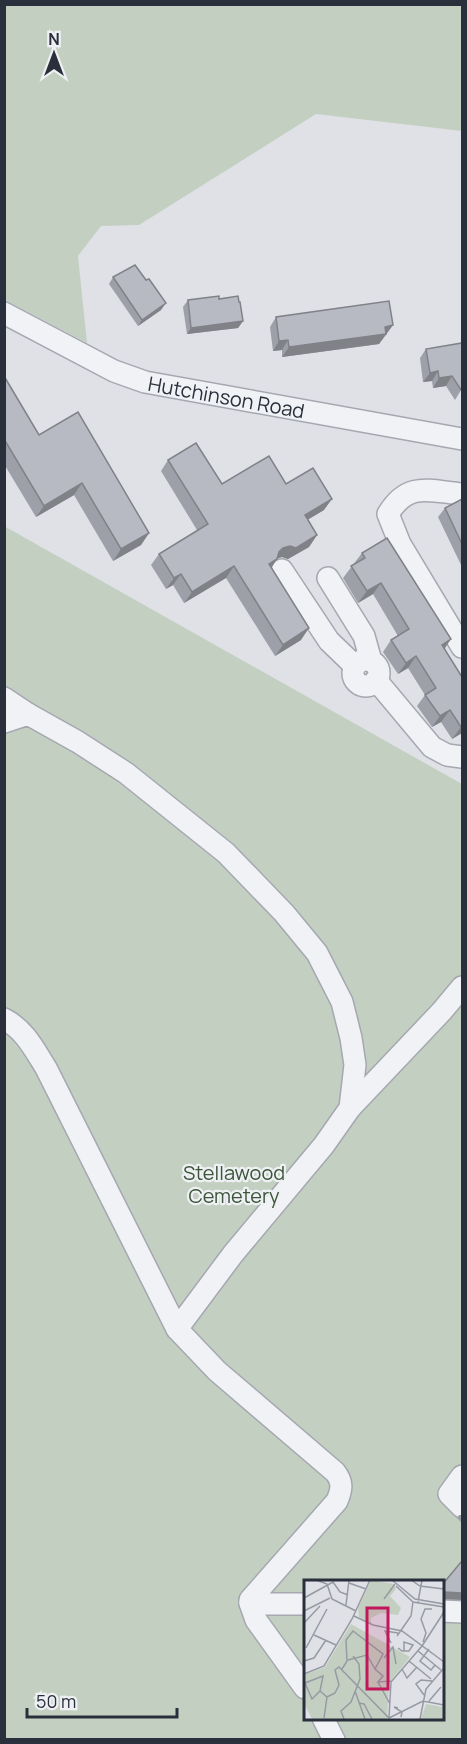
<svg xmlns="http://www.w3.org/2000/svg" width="467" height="1744" viewBox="0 0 467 1744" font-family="Manrope,sans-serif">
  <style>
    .green { fill: #c3d0c1; fill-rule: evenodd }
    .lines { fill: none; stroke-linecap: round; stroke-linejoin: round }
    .minor-casing { stroke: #a5a8b0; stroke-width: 24 }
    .minor { stroke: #f1f2f5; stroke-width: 21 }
    .wall { fill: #9da0a8 }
    .shaded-wall { fill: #808288 }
    .building { fill: #b7bac3; stroke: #808288; stroke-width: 1.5 }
    .labels { text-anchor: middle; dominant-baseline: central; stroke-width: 4.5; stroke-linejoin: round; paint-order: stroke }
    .street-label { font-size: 20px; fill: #2a2f3c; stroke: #eef0f4 }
    .park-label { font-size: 20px; fill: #3b5638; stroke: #eef0f4 }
    .inset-road { fill: none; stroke: #979aa3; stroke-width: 1.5 }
    .view { fill: #c2185b; fill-opacity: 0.15; stroke: #c2185b; stroke-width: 3 }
    .inset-edge { fill: none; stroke: #2a2f3c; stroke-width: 3 }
  </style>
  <rect width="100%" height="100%" fill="#dfe1e7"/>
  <g class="green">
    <path d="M4,5H462V131L316,114L139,225L101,226L78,256L87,343L5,300Z"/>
    <path d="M4,526L462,784V1739H5ZM305,1582H442V1718H305Z"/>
  </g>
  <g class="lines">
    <defs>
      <g id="minor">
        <path id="s1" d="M4,313L114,371L145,382L462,439"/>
        <path d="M462,494C429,491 408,481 388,514L400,544L462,647"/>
        <path d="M282,570L329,641L355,666"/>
        <path d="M328,578L364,636L371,661"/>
        <circle cx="366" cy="673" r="13"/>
        <path d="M376,680L432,747L447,755L462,757"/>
        <path d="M4,698L28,714"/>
        <path d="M4,722L28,714L78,742L126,773L226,853L284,913L317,953L342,1002L351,1038L355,1065L350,1108L324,1145L233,1254L177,1329L217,1371L335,1472C343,1482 342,1489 337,1501L250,1600V1603L254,1604H305"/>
        <path d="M4,1019C25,1030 34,1049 46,1068L177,1329"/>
        <path d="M350,1108L442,1011L462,987"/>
        <path d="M462,1476L449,1494L462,1507"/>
        <path d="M250,1603L256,1620L305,1688"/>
        <path d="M442,1611L462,1612"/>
        <path d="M323,1718L334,1740"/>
      </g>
    </defs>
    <use href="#minor" class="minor-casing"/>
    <use href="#minor" class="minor"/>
  </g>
  <g class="wall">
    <path d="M113,277L146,280L161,310L138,326L109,284Z"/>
    <path d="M219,299L243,321L238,328L187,334L183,307L188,300Z"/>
    <path d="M276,317L393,325L379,344L282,357V350L273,351L270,327Z"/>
    <path d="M462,343L461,390L455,400L446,386L433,388L432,381L423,382L420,358L426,349Z"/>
    <path d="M4,376L39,435L149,533L141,545L113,561L74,495L36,517L4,464Z"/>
    <path d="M168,460L222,484H286L324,510L307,520L317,535L309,547L288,559L282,557L277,559L272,567L301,640L275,656L226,578L184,603L173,585L166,589L151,565L159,554L197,530L161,471Z"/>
    <path d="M462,499V567L438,517L445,508Z"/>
    <path d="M362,553L445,648L462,733L452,739L441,722L432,727L417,706L425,695L408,668L398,674L383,652L391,640L398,636L373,594L358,603L343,578Z"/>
    <path d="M459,1515H462V1523L457,1518Z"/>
  </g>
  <g class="shaded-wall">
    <path d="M166,303L161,310L138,326L142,320Z"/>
    <path d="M243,321L238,328L187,334L191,328Z"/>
    <path d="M393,325L379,344L282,357L289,347Z"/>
    <path d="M288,340L282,350L273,351L279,341Z"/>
    <path d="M438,371L432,381L423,382L430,373Z"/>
    <path d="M452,376L446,386L433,388L439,378Z"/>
    <path d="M82,483L74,495L36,517L44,506Z"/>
    <path d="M332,499L324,510L297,526L305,515Z"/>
    <path d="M149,533L141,545L113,561L121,549Z"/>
    <path d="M317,535L309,547L288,559L282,557L275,559H277L269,571L262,575L283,548Z"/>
    <path d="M234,566L226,578L184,603L192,592Z"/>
    <path d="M181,574L173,585L166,589L174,578Z"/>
    <path d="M381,583L373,594L358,603L367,591Z"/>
    <path d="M309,628L301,640L275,656L283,645Z"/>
    <path d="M451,639L443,651L442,645Z"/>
    <path d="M416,656L408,668L398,674L406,663Z"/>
    <path d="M450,710L441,722L432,727L440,716Z"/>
    <path d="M462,726V733L452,739L461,727Z"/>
    <path d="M444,1592L462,1593V1600L441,1599V1596Z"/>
  </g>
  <g class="building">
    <path d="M135,265L146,280L149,279L166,303L142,320L113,277Z"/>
    <path d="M219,296V299L238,296L239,302H240L243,321L191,328L188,300Z"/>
    <path d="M389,301L393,325L385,327L386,334L289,347L288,340L279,341L276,317Z"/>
    <path d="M462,343V386L461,390L452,376L439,378L438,371L430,373L426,349Z"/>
    <path d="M4,376L39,435L78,412L149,533L121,549L82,483L44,506L4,439Z"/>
    <path d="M196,443L222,484L269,456L286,484L313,468L332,499L305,515L317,535L296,548L290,546L283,548L279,552L277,559L269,564L309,628L283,645L234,566L192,592L181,574L174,578L159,554L208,524L168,460Z"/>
    <path d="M462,499V544L445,508Z"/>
    <path d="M387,538L451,639L442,645L462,677V726L461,727L450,710L440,716L425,695L436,688L416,656L406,663L391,640L409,629L381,583L367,591L351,566L365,558L362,553Z"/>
    <path d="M461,1562L462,1564V1593L444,1592L441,1590L444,1586L442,1585Z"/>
  </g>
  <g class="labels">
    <g class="street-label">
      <text stroke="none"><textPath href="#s1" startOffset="240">Hutchinson Road</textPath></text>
    </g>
    <g class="park-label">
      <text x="234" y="1172">Stellawood<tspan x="234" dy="23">Cemetery</tspan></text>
    </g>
  </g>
  <g transform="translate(304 1580)">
    <rect width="140" height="140" fill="#dfe1e7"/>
    <path d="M67,0L90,4L92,9L86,16L97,28L94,35L77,33L67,38V44L55,37L54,28ZM47,44L106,77L85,103L83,139H8L0,123V95L21,87ZM122,124L139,127V139H117Z" fill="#c3d0c1"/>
    <path class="inset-road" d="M12,0L23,4L28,19L52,31M88,0L111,19L140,24M107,0L116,6L140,9M45,3L62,9M92,6L109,22L140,27M0,18L29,2L36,12L44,15M80,19L91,4M114,22L118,0M42,25L45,0M0,31L26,18M50,36L69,45L98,51L140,82M0,43L16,26M10,55L32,65M93,56L107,36L109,22M119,62L122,53L117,39L121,29H128M87,63L81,51L94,53M2,68L23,29M94,68L98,71H105L109,65L100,62V71M125,69L116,81L127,90L131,85M114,71L137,90M80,78L89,67L92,84M44,80L63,75L71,89M0,81L10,78L22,60M105,81L127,99M38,89L43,81L42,60L49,51L79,74L71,89L79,96L74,102L88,101M98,89L103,98L113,87M0,94L20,86L48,39L66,0M74,102L86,124M16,111L8,119L1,103L19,96L16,111L23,117L31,113L35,105L31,90L35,87L85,138L119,121L140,125M51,111L61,139M120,115L112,104L117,100L128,101M125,121L137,107M55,123L60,124L68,139M94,128L90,127L98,132L97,137M85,137L87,102L118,66L140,32M20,138L23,117M40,139L37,131L47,122L56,99L55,84L49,76M116,139L122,109L140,88"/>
    <path class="view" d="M63,28H84V109H63Z"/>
    <rect width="140" height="140" class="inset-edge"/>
  </g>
  <rect width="467" height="1744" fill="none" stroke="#2a2f3c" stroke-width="12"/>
  <g transform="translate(54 54)" stroke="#eef0f4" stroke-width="4.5" paint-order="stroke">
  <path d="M0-4.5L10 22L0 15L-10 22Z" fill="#2a2f3c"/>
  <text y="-9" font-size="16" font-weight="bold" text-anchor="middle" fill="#2a2f3c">N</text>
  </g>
  <path d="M27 1708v9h150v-9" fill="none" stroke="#2a2f3c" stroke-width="3"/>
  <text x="36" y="1708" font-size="18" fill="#2a2f3c" stroke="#eef0f4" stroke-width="4.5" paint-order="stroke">50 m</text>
</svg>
